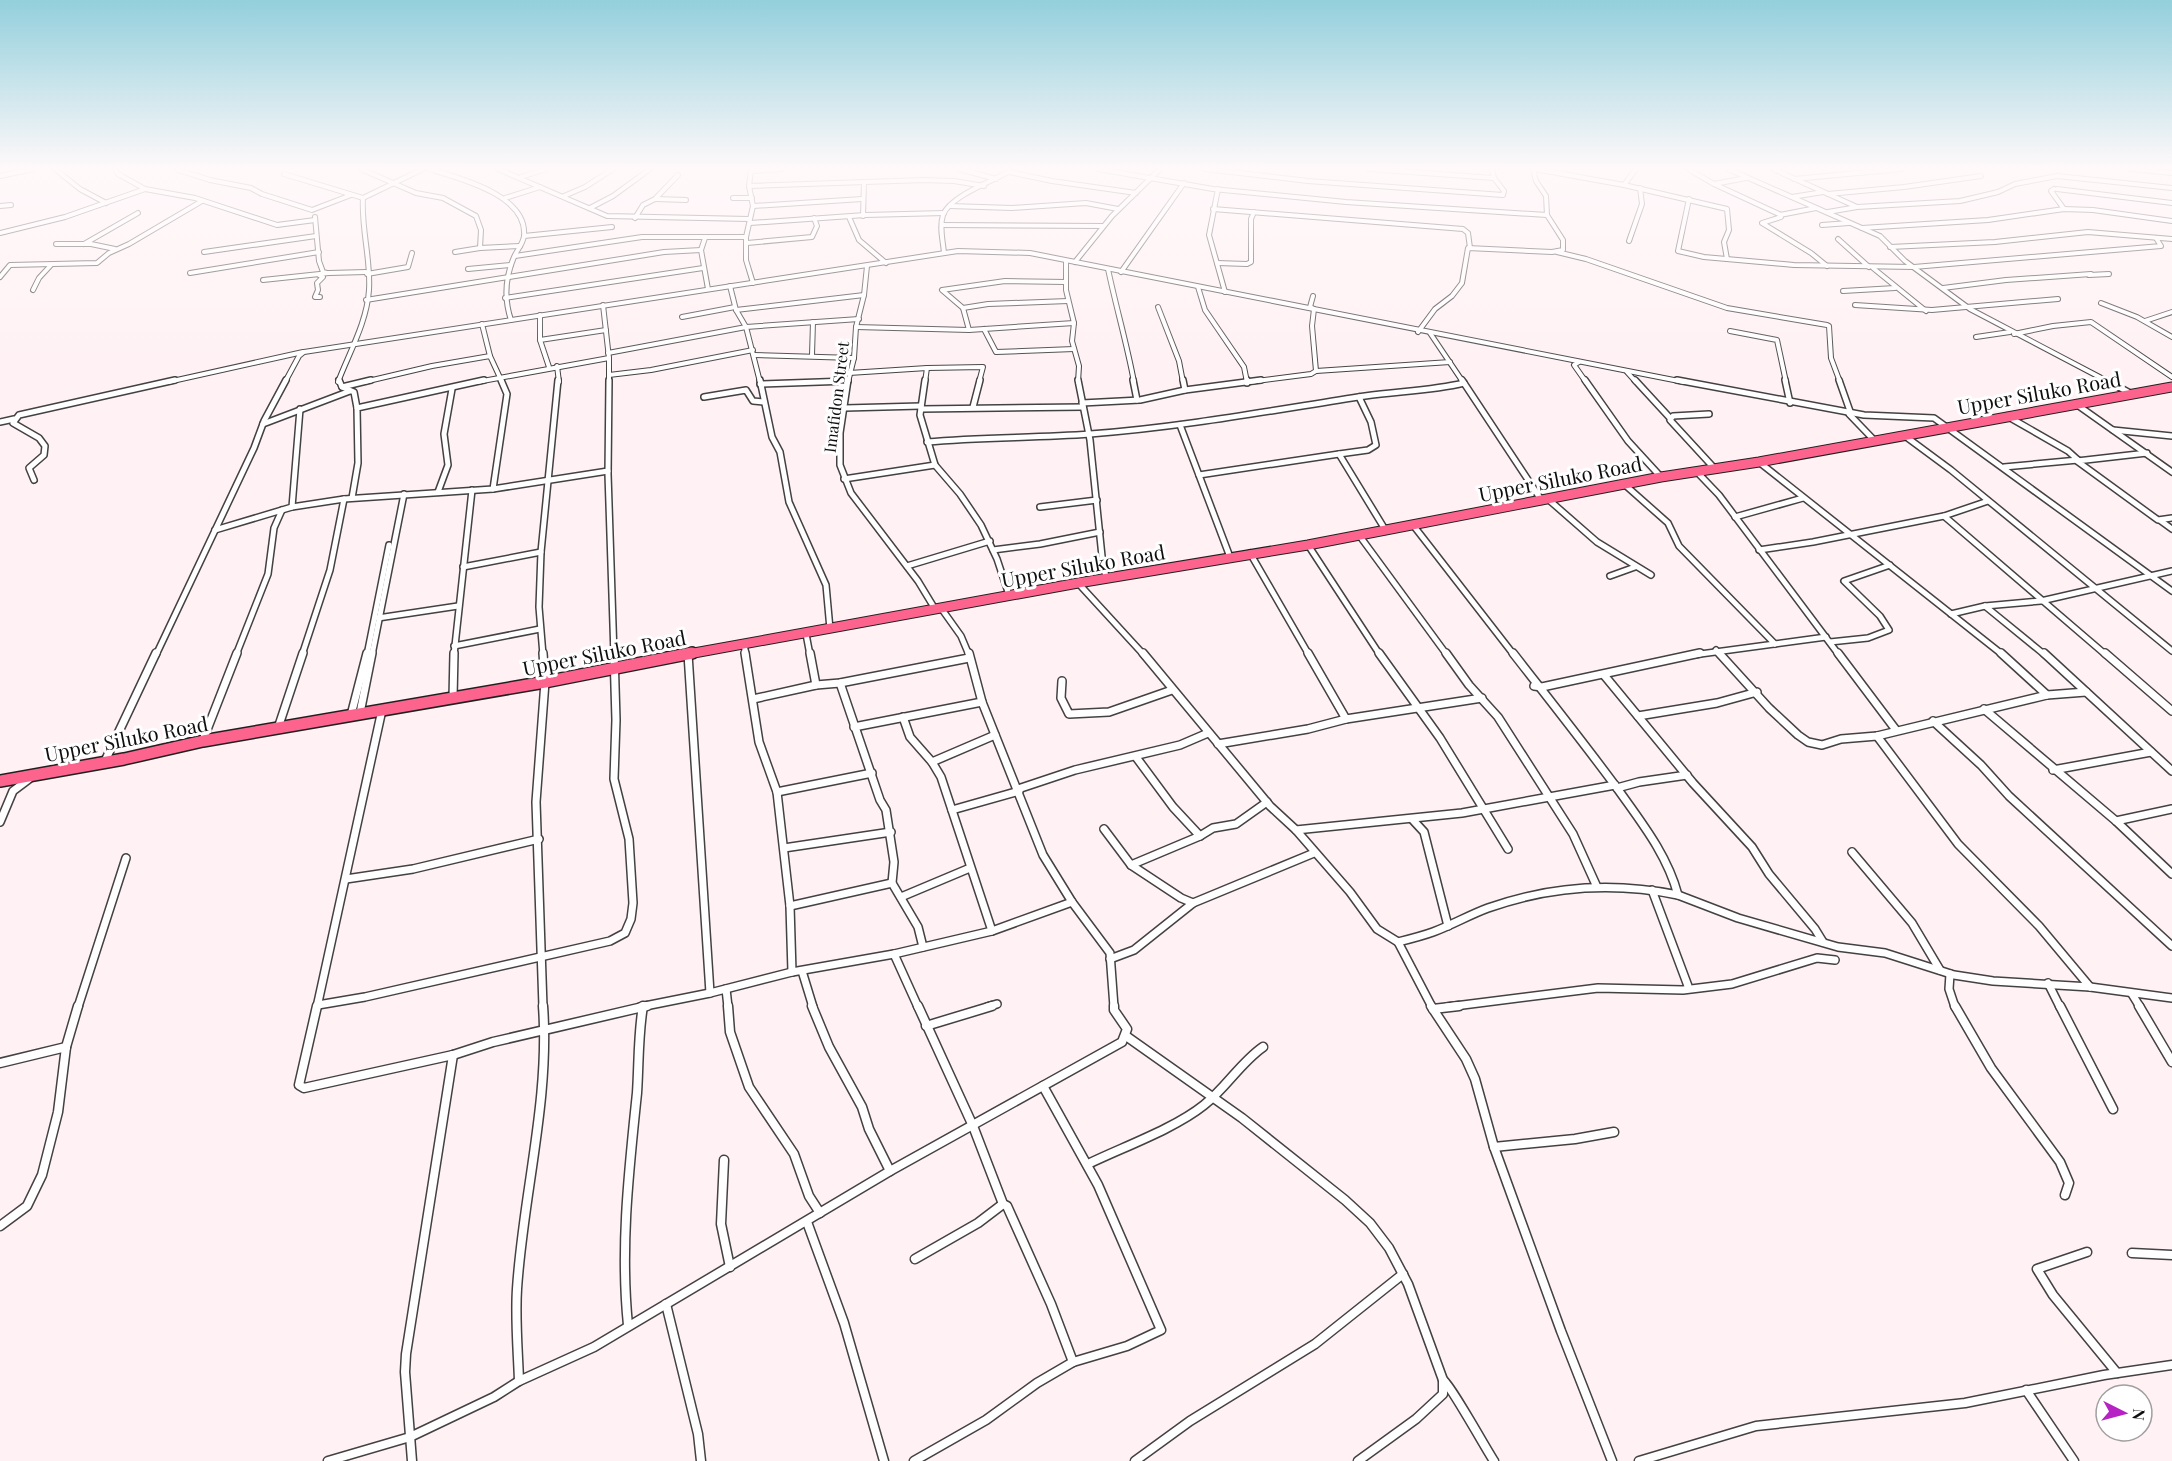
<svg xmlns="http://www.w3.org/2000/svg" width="2172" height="1461" viewBox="0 0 2172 1461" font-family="'Playfair Display',serif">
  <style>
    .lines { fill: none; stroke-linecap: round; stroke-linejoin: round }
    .minor-far3-casing { stroke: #424242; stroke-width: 6 }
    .minor-far2-casing { stroke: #424242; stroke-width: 8 }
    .minor-far1-casing { stroke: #424242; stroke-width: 10 }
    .minor-casing { stroke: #424242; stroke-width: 11 }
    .primary-far1-casing { stroke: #202020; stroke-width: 11 }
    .primary-casing { stroke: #202020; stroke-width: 14 }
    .minor-far3 { stroke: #fff; stroke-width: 4 }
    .minor-far2 { stroke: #fff; stroke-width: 5 }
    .minor-far1 { stroke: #fff; stroke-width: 7 }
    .minor { stroke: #fff; stroke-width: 8 }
    .primary-far1 { stroke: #fc648e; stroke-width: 9 }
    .primary { stroke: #fc648e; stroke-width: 11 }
    .labels { text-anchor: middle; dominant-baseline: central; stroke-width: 6; stroke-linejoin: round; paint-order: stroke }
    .far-street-label { font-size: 16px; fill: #0f0f0f; stroke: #fff }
    .street-label { font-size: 20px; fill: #0f0f0f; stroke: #fff }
  </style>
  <rect width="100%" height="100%" fill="#fff1f4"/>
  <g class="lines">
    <defs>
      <g id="minor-far3">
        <path d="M55,169L80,189L106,203"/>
        <path d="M115,169L118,174L145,189L195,198L277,225L315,220"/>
        <path d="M175,169L210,180L251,188L262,194L312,210L351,195"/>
        <path d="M361,169L416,193L443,198L476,216L481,230L480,248L520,246"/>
        <path d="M429,169C459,178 528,195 524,236C523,244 517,250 514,257C505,278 504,299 511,320"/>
        <path d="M498,169L607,216L749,219"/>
        <path d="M751,169L749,186L753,206L746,237V260L753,283"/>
        <path d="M959,169L996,179"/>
        <path d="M1098,169L1213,189L1346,202L1547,215"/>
        <path d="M1205,169L1308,181L1503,195L1504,191L1494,178L1492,169"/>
        <path d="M1368,169L1494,178"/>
        <path d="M1535,169L1624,185L1636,169"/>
        <path d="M1688,169L1714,184"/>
        <path d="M1728,169L1880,236L1905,261L1970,309L2109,382"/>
        <path d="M1773,169L1857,207L1828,212"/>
        <path d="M2132,169L2172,173"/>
        <path d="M751,171L782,169"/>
        <path d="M1009,172L1052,181L1136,193"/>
        <path d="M284,174L363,198"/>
        <path d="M0,176L33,169"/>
        <path d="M521,177L546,169"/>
        <path d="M1746,178L1714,184L1781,215V217L1762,223L1811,253L1827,266"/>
        <path d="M1794,179L1901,169"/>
        <path d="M1624,185L1727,209L1729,230L1724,242L1727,259"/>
        <path d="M749,186L924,180L954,181L984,186"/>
        <path d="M1218,189L1209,235L1225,292"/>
        <path d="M2054,189L2051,191L2064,209"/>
        <path d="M2057,189L2172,203"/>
        <path d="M1828,194L1904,187L1981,176"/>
        <path d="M564,196L585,187L613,169"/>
        <path d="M1792,197L1823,192"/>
        <path d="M505,198L540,187"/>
        <path d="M733,198H752"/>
        <path d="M656,199L686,200"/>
        <path d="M1689,199L1678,251L1704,257L1794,265L1914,267L2161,246L2156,238"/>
        <path d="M0,206L11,205"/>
        <path d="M753,206L862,199"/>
        <path d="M950,206L1012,208L1086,203L1118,209"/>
        <path d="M1857,207L1960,201L1998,192L2015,184L2057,176L2172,188"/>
        <path d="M590,208L613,196L650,169"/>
        <path d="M1213,209L1463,229L1468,233L1470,248"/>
        <path d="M1780,215L1816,208"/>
        <path d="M863,216L864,183"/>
        <path d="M315,217L319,261L323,272L327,273"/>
        <path d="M849,217L859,240L886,263"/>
        <path d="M635,218L643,205L655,199L678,175"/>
        <path d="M750,223L865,215L944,213"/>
        <path d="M942,225L1103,226"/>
        <path d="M1822,225L1849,223"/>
        <path d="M1862,228L1988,220L2064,209L2093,210L2172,221"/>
        <path d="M0,233L65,217L145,189"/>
        <path d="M524,236L612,227"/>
        <path d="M705,238L701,250L708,289"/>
        <path d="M1838,239L1869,267"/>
        <path d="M1629,241L1642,204L1640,188"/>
        <path d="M747,243L812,237L817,226L814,218"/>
        <path d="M56,244H91L115,249"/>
        <path d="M84,244L138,213"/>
        <path d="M1890,247L1995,242L2088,232L2172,239"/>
        <path d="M204,252L316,236"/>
        <path d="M455,252L480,248"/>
        <path d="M1557,252L1586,259L1727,308L1827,325L1829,326L1831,358L1840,382"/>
        <path d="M944,253C943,241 939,227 943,215C950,196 993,181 1010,171"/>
        <path d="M515,256L642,237H746"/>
        <path d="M1066,261V290L1074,323L1072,341L1079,366L1078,382"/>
        <path d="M1075,262L1112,216L1160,169"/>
        <path d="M1217,263L1247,264L1251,262V219L1254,212"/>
        <path d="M1873,268L1926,311"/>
        <path d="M468,269L511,265"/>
        <path d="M1108,269C1116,307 1127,344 1134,382"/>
        <path d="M1121,272L1184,183"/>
        <path d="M190,273L319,252"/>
        <path d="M367,274L408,267L412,253"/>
        <path d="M319,275L323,277L317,283L318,290L315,297H320"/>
        <path d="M2089,275L2109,274"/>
        <path d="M0,277L10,265L97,263L109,253L129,244L202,201"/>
        <path d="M263,280L329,273L366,272"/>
        <path d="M730,286L736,310L746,327L760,382"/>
        <path d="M1198,287L1205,310L1244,367L1247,382"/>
        <path d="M1943,288L2006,280L2091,274"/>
        <path d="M33,290L39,278L51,265"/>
        <path d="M1843,291L1895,288"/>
        <path d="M505,298L703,268"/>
        <path d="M366,300L664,252L701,250"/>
        <path d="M2101,303L2137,317L2172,337"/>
        <path d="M603,305L609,358V382"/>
        <path d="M1855,305L1932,310L2058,299"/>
        <path d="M1158,307L1179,361L1183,382"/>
        <path d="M963,308L988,304L1068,301"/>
        <path d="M736,310L864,295"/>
        <path d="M540,315V340L549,367"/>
        <path d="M682,317L735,307"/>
        <path d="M2145,321L2172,312"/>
        <path d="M482,324L490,356"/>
        <path d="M856,327L969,330L1074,323"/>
        <path d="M984,329L996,352L1074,349"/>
        <path d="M969,330L963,308L942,290L1005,281L1066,282"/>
        <path d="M1730,331L1777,340L1786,382"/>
        <path d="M1418,332L1435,309L1452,296L1462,283L1468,248L1552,252L1563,250V240L1547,215L1546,196L1536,181L1533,169"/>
        <path d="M1430,333L1463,382"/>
        <path d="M2014,334L2053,326L2091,322L2172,377"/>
        <path d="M1976,337L2010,332"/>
        <path d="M540,340L606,330"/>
        <path d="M608,353L746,327L859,319"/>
        <path d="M754,355L854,358"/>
        <path d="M812,355L813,322"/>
        <path d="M1579,362L1574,365L1586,382"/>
        <path d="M557,366L559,382"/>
        <path d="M927,368L983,367L979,382"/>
        <path d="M1316,371L1450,362"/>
        <path d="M1627,372L1636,382"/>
        <path d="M849,373L927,368L925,382"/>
        <path d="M609,375L651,370L753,350"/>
        <path d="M168,382L303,352"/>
        <path d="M285,382L299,356L304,352L958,251L1030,253L1684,382"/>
        <path d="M338,382C349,353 367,322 369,290C371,259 361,229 363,198L423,169"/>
        <path d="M364,382L432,366L490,356L502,382"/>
        <path d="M477,382L609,358"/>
        <path d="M823,382L848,381"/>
        <path d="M848,382L854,358L856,327L864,295L867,266"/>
        <path d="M1249,382L1311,374L1316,371L1312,326L1314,309L1310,307L1313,296"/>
      </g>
      <g id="minor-far2">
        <path d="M339,380L342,387L354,392L357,408"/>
        <path d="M609,380L608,474L614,655"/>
        <path d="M760,380L772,437L780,452L789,502L826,585L830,629"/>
        <path d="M848,380L840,433V465L851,493L918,581L935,609"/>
        <path d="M925,380L920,415L935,465L960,494L981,525L997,559L1009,595"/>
        <path d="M1078,380L1090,440L1103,566L1107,579"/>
        <path d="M1133,380L1137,400"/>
        <path d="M1183,380L1185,390"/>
        <path d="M1247,380V383"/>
        <path d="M1462,380L1542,501"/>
        <path d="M1585,380L1628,441L1661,477"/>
        <path d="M1635,380L1670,418"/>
        <path d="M1677,380L1864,415L1934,418L2172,591"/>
        <path d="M1785,380L1790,403"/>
        <path d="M1839,380L1851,414"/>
        <path d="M2106,380L2130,393"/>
        <path d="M760,384L848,381"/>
        <path d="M342,387L371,380"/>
        <path d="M704,397L746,390L753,401L764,402"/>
        <path d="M1359,397L1371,422L1376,445L1368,450L1339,454L1386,531"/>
        <path d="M1082,403L1140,400L1185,390L1261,380"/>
        <path d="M2076,404L2172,472"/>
        <path d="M973,407L980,380"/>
        <path d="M845,408L921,406"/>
        <path d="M921,409L1083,407"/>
        <path d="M1709,414L1673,416L1670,420L1715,469"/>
        <path d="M1849,414L1874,440"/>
        <path d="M2007,416L2068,451L2078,460"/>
        <path d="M0,422L14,419"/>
        <path d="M263,424L350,391"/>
        <path d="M1180,425L1230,557"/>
        <path d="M2113,430L2172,436"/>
        <path d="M1905,436L1951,470L2172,651"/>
        <path d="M927,442C981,437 1036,438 1090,434C1183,427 1274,410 1365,396C1398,391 1431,391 1464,383"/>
        <path d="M2147,453L2077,461L2158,520L2172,518"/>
        <path d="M1759,462L2003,655"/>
        <path d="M2004,467L2078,460"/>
        <path d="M1697,472L1719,495L1839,655"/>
        <path d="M1199,475L1339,454"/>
        <path d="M844,479L935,465"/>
        <path d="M34,480L29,468L44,455L45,446L39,438L13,423L19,415L175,380"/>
        <path d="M1624,484L1668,523L1679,546L1775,644"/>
        <path d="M493,489L507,394L501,380"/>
        <path d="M438,492L448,465L444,434L452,389"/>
        <path d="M352,498L358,463L357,408L484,380"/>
        <path d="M1549,500L1597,542L1651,575"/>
        <path d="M1988,501L1944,516L2106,655"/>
        <path d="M292,507L344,499L493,489L608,471"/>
        <path d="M1040,507L1097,500"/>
        <path d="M1735,517L1803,498"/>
        <path d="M2161,521L2172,529"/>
        <path d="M1413,525L1514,655"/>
        <path d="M215,530L292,507L300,409"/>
        <path d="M1359,535L1447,655"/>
        <path d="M1308,545L1380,655"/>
        <path d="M993,550L1040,544L1100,532"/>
        <path d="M1759,550L1813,542L1944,516"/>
        <path d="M1250,553L1309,655"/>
        <path d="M907,566L990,541"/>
        <path d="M463,567L541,552"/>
        <path d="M1610,576L1635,567"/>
        <path d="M1078,583L1144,655"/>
        <path d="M1985,606L2045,655"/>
        <path d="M941,608L961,636L969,655"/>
        <path d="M1951,614L1985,606L2041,601L2172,571"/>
        <path d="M378,618L458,606"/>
        <path d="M806,634L810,655"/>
        <path d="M1830,642L1868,638L1889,630L1880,616L1844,581L1890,565"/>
        <path d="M744,644L746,655"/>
        <path d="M454,646L540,629"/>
        <path d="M1716,650L1720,655"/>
        <path d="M156,655L254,448L264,421L286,380"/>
        <path d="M236,655L268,574L274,528L282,510"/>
        <path d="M302,655L330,570L344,499"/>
        <path d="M367,655L389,545"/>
        <path d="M372,655L404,494"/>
        <path d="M454,655L472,490"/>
        <path d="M543,655L539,607L541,552L558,380"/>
        <path d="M1693,655L1826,637"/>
      </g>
      <g id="minor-far1">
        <path d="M543,653L545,682L536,802L543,1007"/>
        <path d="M745,653L759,742L777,792L790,906L792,972"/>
        <path d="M810,653L816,685L840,683L969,658"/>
        <path d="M969,653L982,702L1043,855L1072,902L1110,953L1114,1007"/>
        <path d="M1143,653L1270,806L1296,830L1350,892L1377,929L1398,942L1432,1007"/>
        <path d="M1308,653L1346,719L1482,698"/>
        <path d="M1379,653L1440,738L1508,849"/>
        <path d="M1446,653L1469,685L1498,717L1573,834L1597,887"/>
        <path d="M1719,653L1769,708L1798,735L1808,742L1822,745L1841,739L1877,736L2047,695L2086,692"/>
        <path d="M1838,653L1896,730"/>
        <path d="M2001,653L2047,695"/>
        <path d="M2044,653L2172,771"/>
        <path d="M2105,653L2172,711"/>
        <path d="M688,654L710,993"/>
        <path d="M1604,675L1693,783L1752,847L1769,874L1815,929L1823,942"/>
        <path d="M1062,681L1061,698L1069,714L1109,712L1172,690"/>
        <path d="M840,683L880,800L886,810L894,862L892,883L918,927L923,947"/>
        <path d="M1534,686L1542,687L1700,653"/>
        <path d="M453,698L454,653"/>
        <path d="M753,699L816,685"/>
        <path d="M1984,709L2116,821L2172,874"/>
        <path d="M360,713L372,653"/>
        <path d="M351,715L367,653"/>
        <path d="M1638,716L1717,703L1757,692"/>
        <path d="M903,717L910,737L932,762L941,777L992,931"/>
        <path d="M1933,721L1981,765L2009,796L2172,946"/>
        <path d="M854,727L982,702"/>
        <path d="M278,728L303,653"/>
        <path d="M1877,736L1958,844L2039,926L2090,987"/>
        <path d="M203,740L237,653"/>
        <path d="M1218,744L1308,729L1346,719"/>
        <path d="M1136,757L1173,807L1200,836"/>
        <path d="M105,761L156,653"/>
        <path d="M932,762L995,735"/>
        <path d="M2053,770L2151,752"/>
        <path d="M1617,788L1639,782L1687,775"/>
        <path d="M1018,789L1075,770L1180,745L1208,733"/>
        <path d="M777,792L872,773"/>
        <path d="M952,810L1019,791"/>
        <path d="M1412,819L1424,832L1448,926"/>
        <path d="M2116,821L2172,809"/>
        <path d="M0,822L13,791L29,779"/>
        <path d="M1104,829L1131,865L1181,898L1193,903"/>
        <path d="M1296,830L1462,813L1615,785"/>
        <path d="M784,848L891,832"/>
        <path d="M1852,852L1912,923L1940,970"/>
        <path d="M1131,865L1200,836L1213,828L1236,824L1267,802"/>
        <path d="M346,879L413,869L539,839"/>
        <path d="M1652,890L1688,986"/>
        <path d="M1678,895L1738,918L1838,947L1885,953L1954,975L1993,981L2090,987L2172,998"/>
        <path d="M901,897L970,868"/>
        <path d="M790,906L892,883"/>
        <path d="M1398,942C1410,939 1422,936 1433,932C1452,925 1469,915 1488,908C1550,886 1614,882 1678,895C1667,854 1641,822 1617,788C1583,742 1548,698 1513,653"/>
        <path d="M894,954L918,1007"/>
        <path d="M1110,959L1134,950L1193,903L1314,853"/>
        <path d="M802,971L813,1007"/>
        <path d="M1950,974L1949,989L1955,1007"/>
        <path d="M2048,983L2060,1007"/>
        <path d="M726,989L728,1007"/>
        <path d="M2132,994L2140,1007"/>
        <path d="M318,1005L365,997L610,941L625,933L631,919L633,903L629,839L614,779L616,720L614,653"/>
        <path d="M78,1007L126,858"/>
        <path d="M317,1007L382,710"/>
        <path d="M640,1007L710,993L792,972L894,954L992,931L1072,902"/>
        <path d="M987,1007L997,1004"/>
        <path d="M1447,1007L1598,988L1683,990L1732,984L1817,958L1835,960"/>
      </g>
      <g id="minor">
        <path d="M317,1006L299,1085L304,1088L453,1055L493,1042L647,1006"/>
        <path d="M728,1006L730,1032L749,1087L794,1154L809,1196L820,1213"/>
        <path d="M812,1006L829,1047L862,1107L869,1129L890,1171"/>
        <path d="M918,1006L973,1126L1003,1204L1007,1206L1051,1304L1073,1362"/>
        <path d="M1431,1006L1466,1059L1475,1079L1494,1147L1561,1331L1612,1461"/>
        <path d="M1955,1006L1991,1068L2060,1162L2069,1183L2065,1195"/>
        <path d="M2060,1006L2113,1109"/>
        <path d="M2139,1006L2172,1062"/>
        <path d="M1433,1009L1459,1006"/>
        <path d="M926,1026L992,1006"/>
        <path d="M1126,1036L1242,1118L1345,1200L1370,1223L1389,1248L1408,1284L1443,1380V1394L1416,1419L1358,1461"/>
        <path d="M0,1063L66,1047"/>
        <path d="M1494,1147L1575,1139L1614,1132"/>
        <path d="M724,1160L721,1224L730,1267"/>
        <path d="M1088,1164C1123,1147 1174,1129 1204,1105C1226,1088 1240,1063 1263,1047"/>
        <path d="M807,1222L844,1323L884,1461"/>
        <path d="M0,1226L27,1206L42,1175L58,1112L66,1047L78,1006"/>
        <path d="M2087,1252L2037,1269L2053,1295L2117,1373"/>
        <path d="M2132,1253L2172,1255"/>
        <path d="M915,1259L978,1223L1003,1204"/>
        <path d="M666,1304L698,1434L701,1461"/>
        <path d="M628,1325C620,1247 629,1170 637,1093C639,1063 638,1035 643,1006"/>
        <path d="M1443,1380C1450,1384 1486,1449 1494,1461"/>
        <path d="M519,1381C518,1351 515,1319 517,1289C523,1195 550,1100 543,1006"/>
        <path d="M2026,1390L2074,1461"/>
        <path d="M328,1461L410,1437L494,1397L519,1381L594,1347L890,1171L1122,1042L1127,1029L1114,1010V1006"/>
        <path d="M412,1461L405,1372L406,1354L453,1055"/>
        <path d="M914,1461L986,1420L1037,1383L1073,1362L1127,1346L1161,1330L1098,1185L1043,1086"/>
        <path d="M1135,1461L1190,1421L1315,1344L1403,1274"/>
        <path d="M1639,1461L1756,1426L1965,1403L2104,1375L2172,1365"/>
      </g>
      <path id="primary-far1" d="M683,655L1078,583L1308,545L1661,477L1759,462L2172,387"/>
      <path id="primary" d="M0,781L124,759L203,741L545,682L692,653"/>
    </defs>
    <use href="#minor-far3" class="minor-far3-casing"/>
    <use href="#minor-far2" class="minor-far2-casing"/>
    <use href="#minor-far1" class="minor-far1-casing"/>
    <use href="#minor" class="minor-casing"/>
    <use href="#primary-far1" class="primary-far1-casing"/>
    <use href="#primary" class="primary-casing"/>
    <use href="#minor-far3" class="minor-far3"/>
    <use href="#minor-far2" class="minor-far2"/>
    <use href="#minor-far1" class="minor-far1"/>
    <use href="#minor" class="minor"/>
    <use href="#primary-far1" class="primary-far1"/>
    <use href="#primary" class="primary"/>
  </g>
  <linearGradient id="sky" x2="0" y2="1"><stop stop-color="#93cfdc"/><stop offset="0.45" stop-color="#fff9fa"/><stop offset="1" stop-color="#fff9fa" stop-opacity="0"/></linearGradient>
  <rect width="2172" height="374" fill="url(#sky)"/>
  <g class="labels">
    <g class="far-street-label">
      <text transform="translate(836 397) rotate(-83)">Imafidon Street</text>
    </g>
    <g class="street-label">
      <text transform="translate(2039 392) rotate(-10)">Upper Siluko Road</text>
      <text transform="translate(1560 478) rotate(-11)">Upper Siluko Road</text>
      <text transform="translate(1083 565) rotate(-10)">Upper Siluko Road</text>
      <text transform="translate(604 652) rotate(-11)">Upper Siluko Road</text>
      <text transform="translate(126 738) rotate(-11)">Upper Siluko Road</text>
    </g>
  </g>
  <g transform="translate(2124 1413) rotate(96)"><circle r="28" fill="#ffffff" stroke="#9f9f9f" stroke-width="1.5"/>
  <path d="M0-4.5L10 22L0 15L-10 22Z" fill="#b722c4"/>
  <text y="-9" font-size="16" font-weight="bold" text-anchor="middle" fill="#0f0f0f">N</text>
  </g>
</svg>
